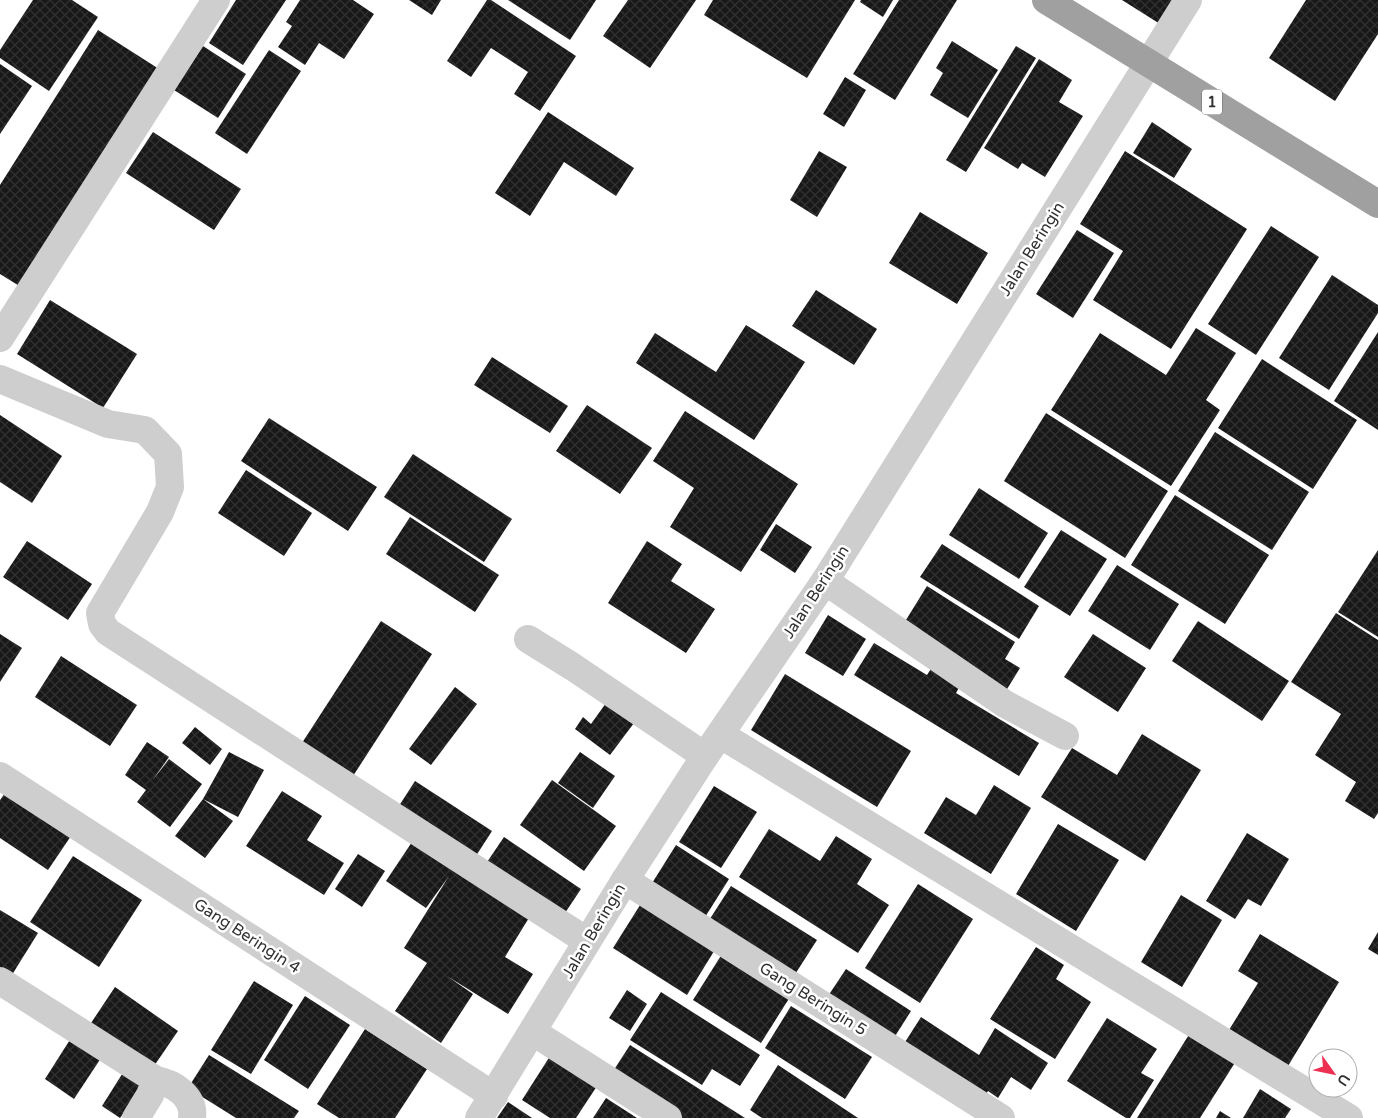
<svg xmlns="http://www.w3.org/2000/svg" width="1378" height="1118" viewBox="0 0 1378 1118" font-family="'Varela Round',sans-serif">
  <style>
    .building { fill: url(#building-cross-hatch) }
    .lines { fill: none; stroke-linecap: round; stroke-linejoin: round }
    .minor { stroke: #cecece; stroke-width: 28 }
    .tertiary { stroke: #cecece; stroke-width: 28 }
    .trunk { stroke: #a0a0a0; stroke-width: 28 }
    .labels { text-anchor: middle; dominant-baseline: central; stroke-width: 5; stroke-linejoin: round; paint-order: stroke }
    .shield { fill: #fff; stroke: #6f6f6f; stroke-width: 1 }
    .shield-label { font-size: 15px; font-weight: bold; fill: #313131 }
    .street-label { font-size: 16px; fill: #313131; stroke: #fff }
  </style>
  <defs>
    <pattern id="building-cross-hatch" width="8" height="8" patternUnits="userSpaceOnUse" patternTransform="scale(1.25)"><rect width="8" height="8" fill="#181818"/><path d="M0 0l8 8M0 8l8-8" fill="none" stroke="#313131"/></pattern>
  </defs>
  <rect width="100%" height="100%" fill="#fff"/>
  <g class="building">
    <path d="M33,0H72L98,17L49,91L0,58V50Z"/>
    <path d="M236,0H286L243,65L209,43Z"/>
    <path d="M300,0H353L374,14L344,59L319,43L305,65L278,47L292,26L286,22Z"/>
    <path d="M409,0H441L432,15Z"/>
    <path d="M487,0H491L576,56L540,111L514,94L528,72L491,48L471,77L447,61Z"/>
    <path d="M508,0H596L570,40Z"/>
    <path d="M628,0H696L650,68L603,36Z"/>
    <path d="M713,0H855L807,78L704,15Z"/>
    <path d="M861,0H893L883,17L860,2Z"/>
    <path d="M899,0H957L895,100L853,74Z"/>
    <path d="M1122,0H1176L1160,24Z"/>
    <path d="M1306,0H1378V34L1335,101L1269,58Z"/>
    <path d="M98,30L159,69L21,287L0,274V185Z"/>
    <path d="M952,41L998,70L968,118L930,95L943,73L936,68Z"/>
    <path d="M203,46L246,74L218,118L174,90Z"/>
    <path d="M1016,46L1036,58L966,172L946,160Z"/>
    <path d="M269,50L301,71L247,154L215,133Z"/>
    <path d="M1039,59L1072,80L1059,102L1083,116L1045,177L1022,163L1018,169L984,148Z"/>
    <path d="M0,64L32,86L0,134Z"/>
    <path d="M845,77L866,90L844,127L823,114Z"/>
    <path d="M548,112L634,168L616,196L564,162L530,216L495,193Z"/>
    <path d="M1152,122L1192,149L1174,178L1133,153Z"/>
    <path d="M153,132L241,189L214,230L126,173Z"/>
    <path d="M819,151L847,167L817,217L790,200Z"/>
    <path d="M1125,151L1247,229L1171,349L1093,300L1123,251L1080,224Z"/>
    <path d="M920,212L988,253L957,304L889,263Z"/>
    <path d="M1271,226L1319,257L1256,355L1208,324Z"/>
    <path d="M1077,230L1114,253L1073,318L1036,294Z"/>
    <path d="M1332,275L1378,305V313L1329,390L1279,358Z"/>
    <path d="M816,290L877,329L854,365L792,326Z"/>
    <path d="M50,300L137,354L103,408L17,354Z"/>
    <path d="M746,325L805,362L754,440L636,363L655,333L716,372Z"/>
    <path d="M1196,328L1236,353L1206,400L1220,410L1171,486L1051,410L1100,333L1166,375Z"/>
    <path d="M1378,332V430L1334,401Z"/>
    <path d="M492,357L568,406L550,433L474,385Z"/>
    <path d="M1262,359L1357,420L1313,489L1218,428Z"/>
    <path d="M587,405L652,448L620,494L556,451Z"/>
    <path d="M685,411L798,484L741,572L670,527L694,488L653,461Z"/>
    <path d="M1046,413L1168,491L1125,558L1004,481Z"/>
    <path d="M0,415L62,456L32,503L0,482Z"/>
    <path d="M269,418L377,487L348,531L241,461Z"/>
    <path d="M1215,432L1309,492L1272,550L1178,491Z"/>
    <path d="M413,454L512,519L484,562L384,497Z"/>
    <path d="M246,470L312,513L284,556L218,513Z"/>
    <path d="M979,488L1048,533L1019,579L949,535Z"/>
    <path d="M1175,495L1269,555L1225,624L1131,565Z"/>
    <path d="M410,517L499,575L475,612L386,554Z"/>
    <path d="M776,524L812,547L795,573L760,550Z"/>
    <path d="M1061,530L1107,559L1070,616L1024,587Z"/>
    <path d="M27,541L92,584L68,620L3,577Z"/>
    <path d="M647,541L682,564L671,581L715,609L686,653L608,603Z"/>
    <path d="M942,544L1039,606L1019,639L920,577Z"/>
    <path d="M1378,550V637L1338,612Z"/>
    <path d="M1117,565L1179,604L1150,650L1088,611Z"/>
    <path d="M927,586L1015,642L1005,659L1020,668L1004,694L901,628Z"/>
    <path d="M1336,613L1378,640V813L1374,819L1345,801L1356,782L1315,755L1341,714L1291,682Z"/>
    <path d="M828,615L866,639L843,676L805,653Z"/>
    <path d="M381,621L432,654L353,776L302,743Z"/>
    <path d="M1198,621L1289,681L1262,721L1172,661Z"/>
    <path d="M0,634L22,648L0,682Z"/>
    <path d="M1093,634L1146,668L1118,712L1064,677Z"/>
    <path d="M874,643L927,675L932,667L961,684L956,693L1039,743L1019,776L854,675Z"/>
    <path d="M61,656L137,705L110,746L35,697Z"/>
    <path d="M785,674L911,751L877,807L751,730Z"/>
    <path d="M455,687L477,704L431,765L409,749Z"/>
    <path d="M606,703L634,723L610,755L575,729L583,717L591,724Z"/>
    <path d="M195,727L222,749L210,765L182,743Z"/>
    <path d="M1142,734L1201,770L1145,861L1041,797L1072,748L1117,775Z"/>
    <path d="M147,742L169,757L152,781L169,759L202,784L170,827L137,802L146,790L125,775Z"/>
    <path d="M229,752L264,770L238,817L203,799L233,821L205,858L175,836L203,799Z"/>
    <path d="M580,752L615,776L593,808L558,783Z"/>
    <path d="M552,780L616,826L584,871L520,825Z"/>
    <path d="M415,781L492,831L474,859L397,809Z"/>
    <path d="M994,785L1031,808L991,874L924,833L946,797L976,815Z"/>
    <path d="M714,786L757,812L721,868L679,842Z"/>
    <path d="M8,789L73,833L48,870L0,838V800Z"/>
    <path d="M282,791L322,816L307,840L344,863L324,895L246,846Z"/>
    <path d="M1058,824L1119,860L1076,931L1016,894Z"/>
    <path d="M769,829L820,861L836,836L872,859L857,884L889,905L858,953L739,877Z"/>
    <path d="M1247,833L1289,859L1261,906L1248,899L1235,919L1206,901Z"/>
    <path d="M416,836L535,908L505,957L533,974L508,1014L447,976L473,994L441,1043L395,1011L427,963L404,948L449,876L426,908L386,881Z"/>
    <path d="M504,837L581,889L559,922L481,871Z"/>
    <path d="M676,845L729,879L702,922L649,888Z"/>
    <path d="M358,854L385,871L362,907L335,889Z"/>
    <path d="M73,856L142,900L99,967L30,922Z"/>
    <path d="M918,884L973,919L920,1003L865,968Z"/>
    <path d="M731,886L817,940L792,979L706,925Z"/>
    <path d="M1181,895L1222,920L1182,987L1141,962Z"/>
    <path d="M642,902L716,948L687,995L613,948Z"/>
    <path d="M0,910L38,933L10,978L0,971Z"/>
    <path d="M1378,932V955L1368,949Z"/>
    <path d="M1260,934L1339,982L1288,1066L1229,1030L1258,983L1238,971Z"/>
    <path d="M1036,947L1064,965L1056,979L1091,1002L1055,1059L990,1019Z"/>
    <path d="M722,954L790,997L761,1043L693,1000Z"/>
    <path d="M846,969L911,1011L892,1041L826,999Z"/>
    <path d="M254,981L293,1005L251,1074L211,1050Z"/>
    <path d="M115,987L178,1031L154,1066L91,1023Z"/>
    <path d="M627,990L647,1004L630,1031L609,1018Z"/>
    <path d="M661,992L760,1055L740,1086L712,1069L702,1085L630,1040Z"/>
    <path d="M305,996L350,1025L308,1089L264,1060Z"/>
    <path d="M791,1006L872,1057L845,1099L765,1048Z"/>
    <path d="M921,1017L979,1055L995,1028L1048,1063L1031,1090L1011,1077L998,1098L988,1091L981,1102L900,1050Z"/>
    <path d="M1107,1018L1157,1049L1141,1073L1154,1080L1130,1118H1126L1067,1081Z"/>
    <path d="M365,1029L427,1069L395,1118H339L317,1104Z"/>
    <path d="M1190,1033L1236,1061L1200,1118H1137Z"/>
    <path d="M73,1035L103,1055L74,1099L45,1079Z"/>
    <path d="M630,1045L745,1118H677L610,1076Z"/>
    <path d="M552,1053L599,1083L576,1118H550L522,1100Z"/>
    <path d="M209,1055L299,1111L294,1118H236L188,1088Z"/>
    <path d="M778,1065L858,1118H762L750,1110Z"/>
    <path d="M124,1071L144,1084L120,1118L102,1106Z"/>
    <path d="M1260,1089L1291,1109L1285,1118H1243Z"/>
    <path d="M606,1098L637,1118H593Z"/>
    <path d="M508,1102L532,1118H497Z"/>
    <path d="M1220,1111L1231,1118H1216Z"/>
  </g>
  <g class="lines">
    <g class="minor">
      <path d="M0,338L216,0"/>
      <path d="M0,379L108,424L145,430L168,454L170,487L160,512L100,613L102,624L108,632L587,941"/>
      <path d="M825,581L1005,704L1065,736"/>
      <path d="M528,639L573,667L705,756"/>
      <path d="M721,735L1349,1118"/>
      <path d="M0,776L494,1096"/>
      <path d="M625,880L1001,1118"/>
      <path d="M0,981L156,1080L150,1095L136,1118"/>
      <path d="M533,1032L668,1118"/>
      <path d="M156,1080C174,1083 195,1097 192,1118"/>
    </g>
    <path class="tertiary" d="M479,1118L625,880L705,756L825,581L1188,0"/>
    <path class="trunk" d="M1046,0L1378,204"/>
  </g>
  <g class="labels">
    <rect class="shield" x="1202" y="89.5" width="20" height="25" rx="4"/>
    <g class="shield-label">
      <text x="1212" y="102">1</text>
    </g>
    <g class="street-label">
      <text transform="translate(1032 249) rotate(-58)">Jalan Beringin</text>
      <text transform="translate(816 592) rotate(-57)">Jalan Beringin</text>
      <text transform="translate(594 931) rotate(-59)">Jalan Beringin</text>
      <text transform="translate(247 936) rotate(33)">Gang Beringin 4</text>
      <text transform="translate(813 999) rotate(32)">Gang Beringin 5</text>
    </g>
  </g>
  <g transform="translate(1333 1073) rotate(123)"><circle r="24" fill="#ffffff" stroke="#adadad"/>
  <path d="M0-4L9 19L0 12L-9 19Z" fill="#ed2f52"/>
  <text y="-8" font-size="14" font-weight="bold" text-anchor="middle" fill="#313131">U</text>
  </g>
</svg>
